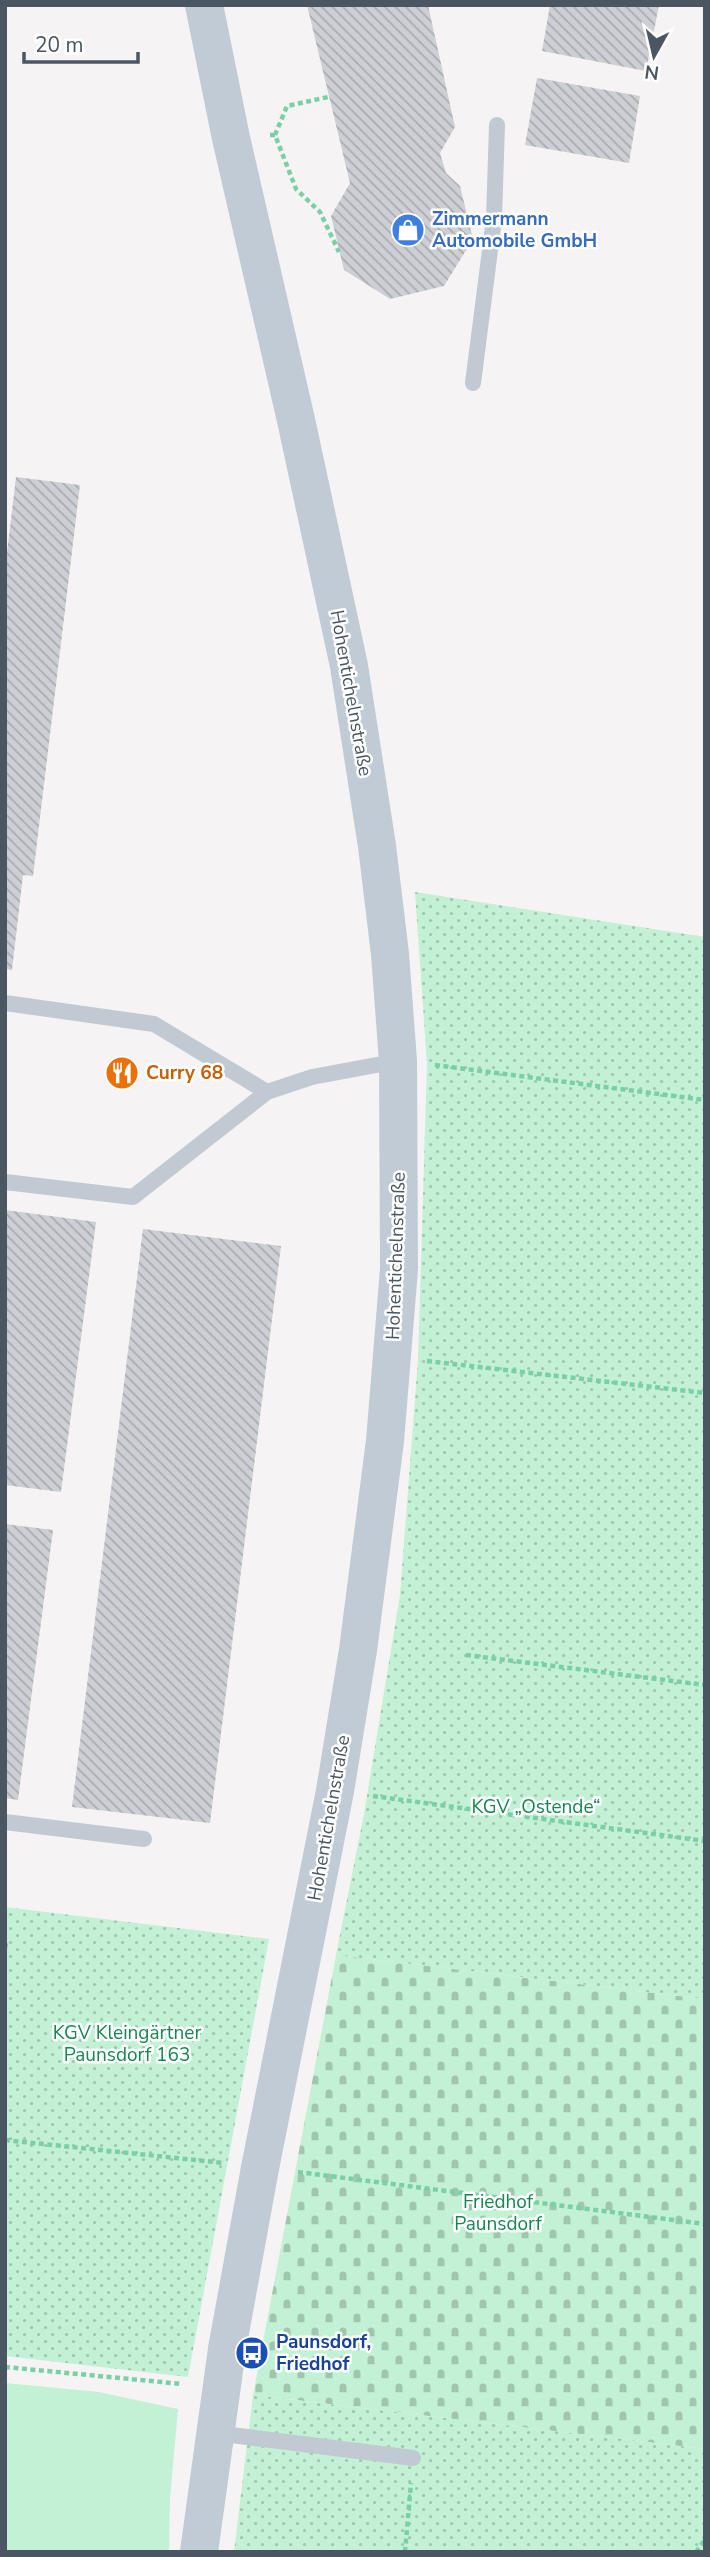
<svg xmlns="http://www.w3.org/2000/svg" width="710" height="2557" viewBox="0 0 710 2557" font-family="'Nunito Sans',sans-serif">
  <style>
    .grass { fill: #c3f1d5 }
    .cemetery { fill: url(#cemetery-stones) }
    .park { fill: url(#park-dots) }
    .building { fill: url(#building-back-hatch) }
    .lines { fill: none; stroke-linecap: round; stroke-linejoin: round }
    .path { stroke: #7ad0a6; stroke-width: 4.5; stroke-dasharray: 5 3.5; stroke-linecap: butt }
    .lane { stroke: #c1cad2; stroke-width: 16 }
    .secondary { stroke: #c1cbd6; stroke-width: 38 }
    .labels { text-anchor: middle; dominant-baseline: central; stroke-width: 5; stroke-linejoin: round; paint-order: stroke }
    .shop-label { font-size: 19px; font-weight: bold; fill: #366cbe; stroke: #fff; text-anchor: start }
    .street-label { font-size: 19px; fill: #4a5661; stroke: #fff }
    .food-label { font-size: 19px; font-weight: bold; fill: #c56008; stroke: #fff; text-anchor: start }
    .park-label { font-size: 19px; fill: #17864f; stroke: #fff }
    .transit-label { font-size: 19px; font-weight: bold; fill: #164399; stroke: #fff; text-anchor: start }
  </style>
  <defs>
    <pattern id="cemetery-stones" width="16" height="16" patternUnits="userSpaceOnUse" patternTransform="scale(1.75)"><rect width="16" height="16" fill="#c3f1d5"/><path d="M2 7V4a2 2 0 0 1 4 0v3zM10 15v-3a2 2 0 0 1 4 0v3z" fill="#a0c6b0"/></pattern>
    <pattern id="park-dots" width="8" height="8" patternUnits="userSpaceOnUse" patternTransform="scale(1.75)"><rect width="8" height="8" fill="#c3f1d5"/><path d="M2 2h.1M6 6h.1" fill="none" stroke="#a0c6b0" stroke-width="1.8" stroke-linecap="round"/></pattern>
    <pattern id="building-back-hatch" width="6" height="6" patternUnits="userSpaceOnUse" patternTransform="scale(1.75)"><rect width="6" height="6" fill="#cdcfd5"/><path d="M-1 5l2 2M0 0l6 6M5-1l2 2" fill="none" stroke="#a8abb0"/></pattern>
  </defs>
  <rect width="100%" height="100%" fill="#f5f3f3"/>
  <path class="grass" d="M5,2383L99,2392L178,2409L170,2499L169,2552H5Z"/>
  <path class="cemetery" d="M336,1955L705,1999V2449L253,2395Z"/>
  <g class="park">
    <path d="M415,892L705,937V1999L336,1955L364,1814L400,1595L418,1360L427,1064Z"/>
    <path d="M5,1907L269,1939L188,2377L5,2356Z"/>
    <path d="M253,2395L705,2449V2552H234Z"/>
  </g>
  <g class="building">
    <path d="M307,5H428L455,127L440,153L446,173L460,186L473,239L444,286L390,299L344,270L331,216L350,183Z"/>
    <path d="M550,5H659L646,71L542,51Z"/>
    <path d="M537,78L640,96L629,163L525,145Z"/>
    <path d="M16,477L80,485L33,876L23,875L12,970L5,969V570Z"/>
    <path d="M5,1210L96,1222L61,1492L5,1485Z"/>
    <path d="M143,1229L281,1246L210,1823L72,1807Z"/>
    <path d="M5,1524L53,1530L18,1800L5,1798Z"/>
  </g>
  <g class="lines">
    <g class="path">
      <path d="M270,135H275L296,189L320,212L339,252"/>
      <path d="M275,135L287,106L328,97"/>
      <path d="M435,1065L705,1100"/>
      <path d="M427,1361L705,1393"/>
      <path d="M466,1655L705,1685"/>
      <path d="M373,1796L705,1841"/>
      <path d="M5,1948L6,1943"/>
      <path d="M5,2140L224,2163"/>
      <path d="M298,2172L705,2224"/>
      <path d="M5,2367L182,2384"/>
      <path d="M405,2552L411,2483"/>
      <path d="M696,2552L704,2541"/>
    </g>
    <g class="lane">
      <path d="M473,383L494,219L497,125"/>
      <path d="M5,1003L154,1024L267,1092"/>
      <path d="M5,1182L133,1197L267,1092L312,1077L398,1061"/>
      <path d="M5,1822L144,1839"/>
      <path d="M216,2433L413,2458"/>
    </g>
    <path class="secondary" d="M199,2552L227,2349L260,2168L335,1791L358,1650L385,1441L399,1269L398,1061L390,954L377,846L349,666L296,420L231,138L204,5"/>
  </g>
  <defs>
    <symbol id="shop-disc" viewBox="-11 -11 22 22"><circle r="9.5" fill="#3f7fe0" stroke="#fff"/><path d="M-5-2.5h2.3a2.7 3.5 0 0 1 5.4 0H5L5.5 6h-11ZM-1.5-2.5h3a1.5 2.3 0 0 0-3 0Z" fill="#fff"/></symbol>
    <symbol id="restaurant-disc" viewBox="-11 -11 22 22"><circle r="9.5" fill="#e8710a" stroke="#fff"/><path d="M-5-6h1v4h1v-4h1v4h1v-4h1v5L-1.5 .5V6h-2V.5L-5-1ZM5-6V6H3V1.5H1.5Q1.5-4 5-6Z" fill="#fff"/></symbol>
    <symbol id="bus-disc" viewBox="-11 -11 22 22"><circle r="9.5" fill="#1a4fb4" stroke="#fff"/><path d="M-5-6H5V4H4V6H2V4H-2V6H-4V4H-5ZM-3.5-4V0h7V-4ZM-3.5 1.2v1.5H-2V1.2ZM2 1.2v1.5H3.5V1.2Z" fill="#fff"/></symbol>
  </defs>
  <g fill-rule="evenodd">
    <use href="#shop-disc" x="389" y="211" width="38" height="38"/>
    <use href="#restaurant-disc" x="103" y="1054" width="38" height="38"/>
    <use href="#bus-disc" x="233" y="2334" width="38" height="38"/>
  </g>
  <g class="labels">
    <g class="shop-label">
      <text x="432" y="219">Zimmermann<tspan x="432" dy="22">Automobile GmbH</tspan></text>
    </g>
    <g class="street-label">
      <text transform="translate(351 693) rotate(80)">Hohentichelnstraße</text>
      <text transform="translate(396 1256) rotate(-88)">Hohentichelnstraße</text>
      <text transform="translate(329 1818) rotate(-80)">Hohentichelnstraße</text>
    </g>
    <g class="food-label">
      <text x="146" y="1073">Curry 68</text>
    </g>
    <g class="park-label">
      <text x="536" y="1807">KGV „Ostende“</text>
      <text x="127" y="2033">KGV Kleingärtner<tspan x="127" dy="22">Paunsdorf 163</tspan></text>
      <text x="498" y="2202">Friedhof<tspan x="498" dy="22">Paunsdorf</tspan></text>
    </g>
    <g class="transit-label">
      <text x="276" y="2342">Paunsdorf,<tspan x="276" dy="22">Friedhof</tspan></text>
    </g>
  </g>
  <rect width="710" height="2557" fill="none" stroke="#4a5661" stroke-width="14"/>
  <g transform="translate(654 56) rotate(188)" stroke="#ffffff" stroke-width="5" paint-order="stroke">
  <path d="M0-5L12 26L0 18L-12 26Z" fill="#4a5661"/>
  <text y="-10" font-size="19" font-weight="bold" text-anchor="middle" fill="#4a5661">N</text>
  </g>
  <path d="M24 52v10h114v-10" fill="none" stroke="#4a5661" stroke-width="3.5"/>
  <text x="35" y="52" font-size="21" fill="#4a5661" stroke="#ffffff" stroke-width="5" paint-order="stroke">20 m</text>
</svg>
